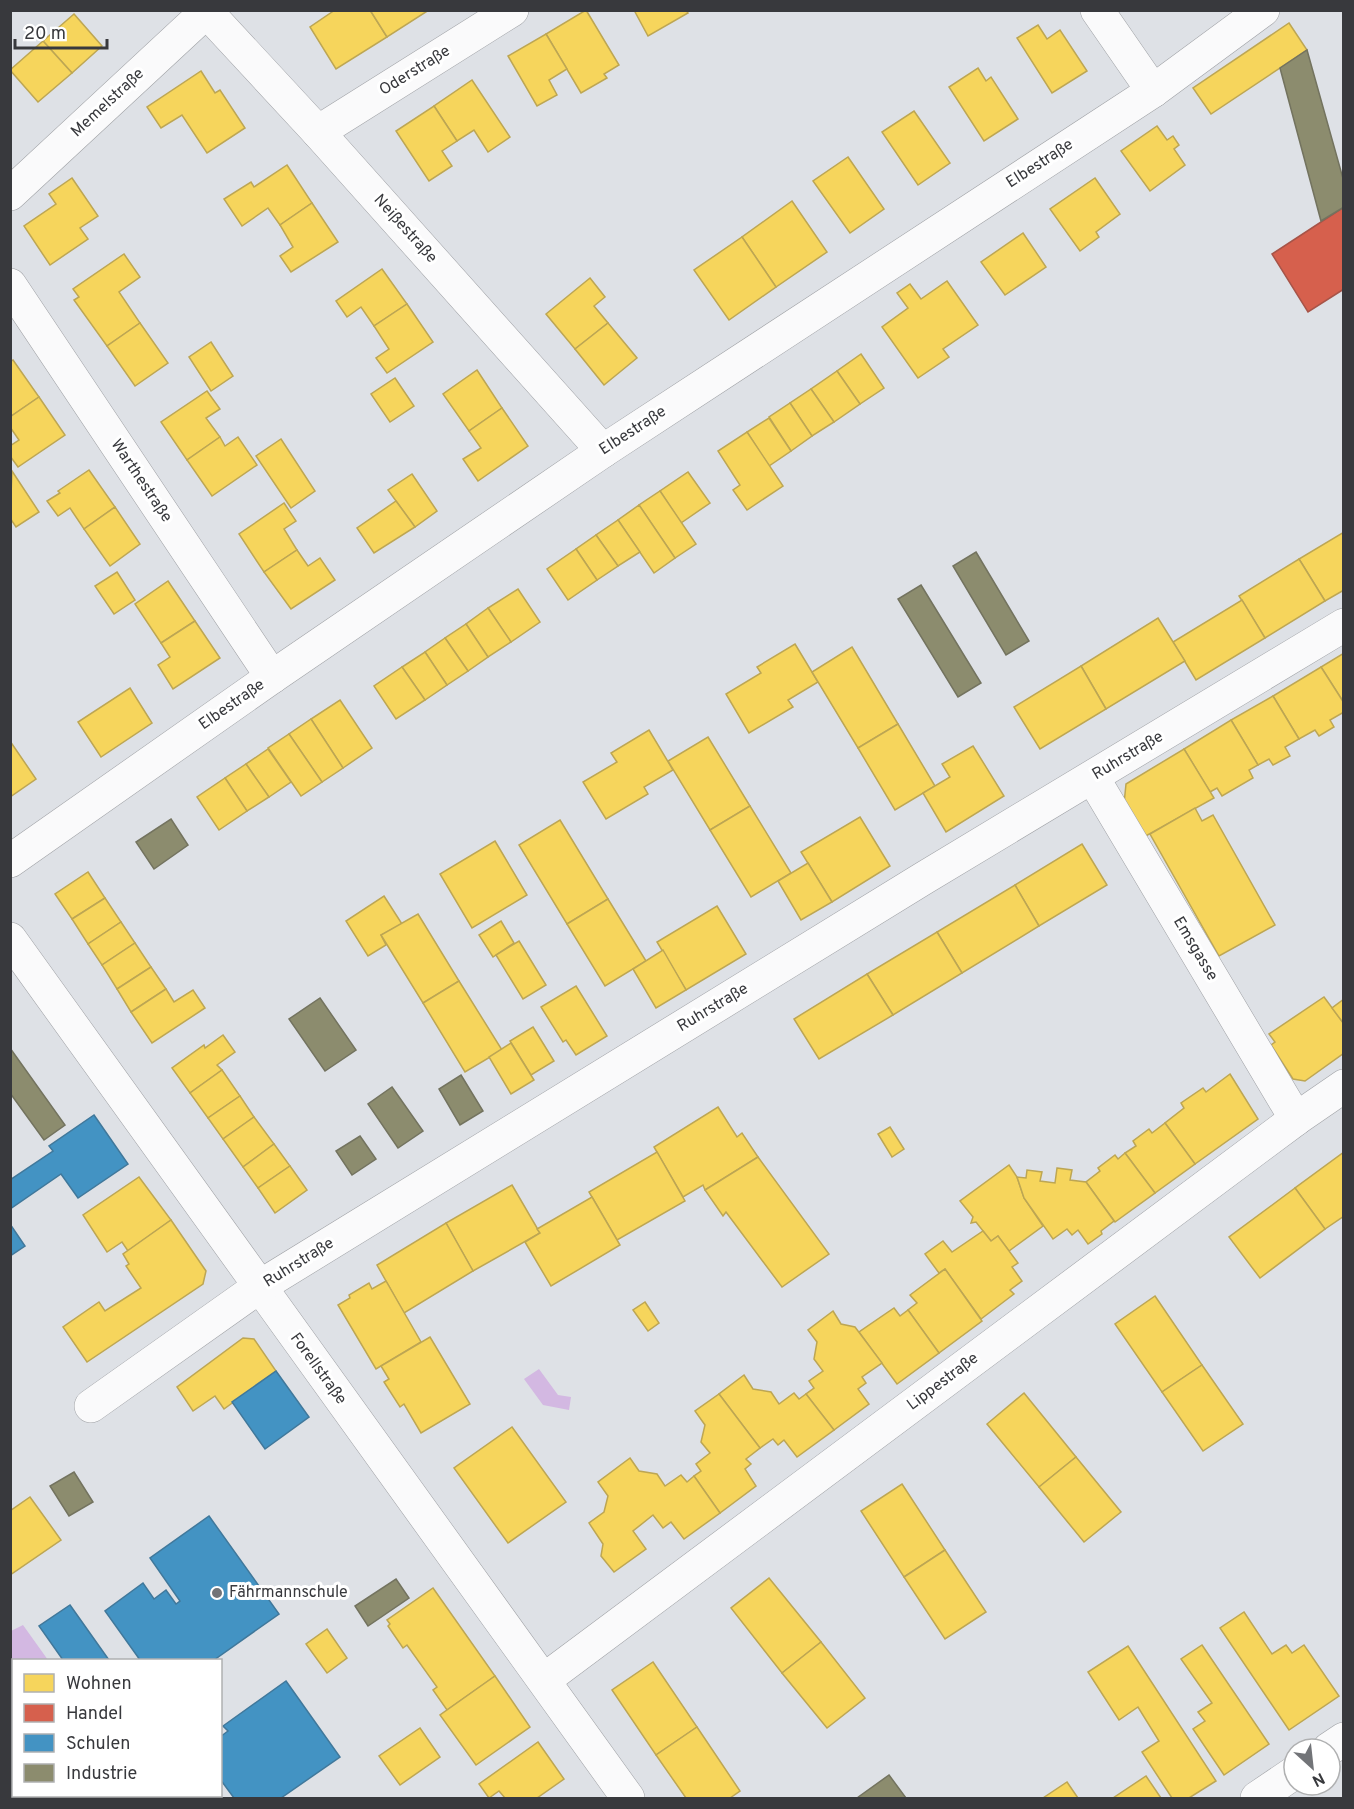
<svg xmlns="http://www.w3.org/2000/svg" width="1354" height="1809" viewBox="0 0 1354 1809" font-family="Overpass,sans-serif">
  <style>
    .green { fill: #d3b8e2 }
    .homes { fill: #f6d55c; stroke: #bda653; stroke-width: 1.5 }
    .shops { fill: #d6604d; stroke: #a75448; stroke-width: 1.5 }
    .schools { fill: #4393c3; stroke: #40789b; stroke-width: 1.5 }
    .industry { fill: #8c8c6e; stroke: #73735f; stroke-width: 1.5 }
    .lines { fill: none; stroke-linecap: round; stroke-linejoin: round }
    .minor-casing { stroke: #9fa1a5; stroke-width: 34 }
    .minor { stroke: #fafafb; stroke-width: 33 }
    .poi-dot { fill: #727478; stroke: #fff; stroke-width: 2 }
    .labels { text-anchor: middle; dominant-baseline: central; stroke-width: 6; stroke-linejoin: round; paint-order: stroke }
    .street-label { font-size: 16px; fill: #38393d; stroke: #fff }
    .poi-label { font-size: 16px; fill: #38393d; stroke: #fff; text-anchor: start }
  </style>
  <rect width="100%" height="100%" fill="#dee1e6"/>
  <g class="green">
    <path d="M539,1369L558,1395L571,1397L569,1410L543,1405L524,1379Z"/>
    <path d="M23,1625L48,1660H14V1796H65L67,1798H11V1631Z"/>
  </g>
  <g class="homes">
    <path d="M335,10H370L387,37L336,69L310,27Z"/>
    <path d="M370,10H429L387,37Z"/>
    <path d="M586,10L619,65L604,74L607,78L581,93L546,34Z"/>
    <path d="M634,10H686L688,13L648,36Z"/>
    <path d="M74,14L102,46L72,73L43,41Z"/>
    <path d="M1289,23L1307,50L1211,114L1193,88Z"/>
    <path d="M1038,25L1047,39L1060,30L1087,71L1052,93L1017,38Z"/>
    <path d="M546,34L567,69L549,80L557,95L537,106L508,56Z"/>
    <path d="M43,41L72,73L38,102L10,70Z"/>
    <path d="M978,68L986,81L991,77L1018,119L984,141L949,87Z"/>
    <path d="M201,71L215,93L220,90L245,128L207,153L182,115L161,128L147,107Z"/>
    <path d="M472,80L510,137L488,152L474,130L457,141L434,106Z"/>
    <path d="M434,106L457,141L442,151L452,166L429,181L396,131Z"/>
    <path d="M914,111L950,163L918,185L882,132Z"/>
    <path d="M1157,126L1167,140L1173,136L1179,145L1174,149L1185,165L1150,191L1121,151Z"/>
    <path d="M848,157L884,209L850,233L813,181Z"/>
    <path d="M287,165L312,203L280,225L268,208L242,226L224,199L251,182L254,187Z"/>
    <path d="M72,178L98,216L80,228L88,239L50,265L24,226L56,204L49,194Z"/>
    <path d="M1095,178L1120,214L1096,232L1099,237L1080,251L1050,209Z"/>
    <path d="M792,201L827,252L776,287L742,237Z"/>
    <path d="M312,203L338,242L291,272L280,256L293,247L280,225Z"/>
    <path d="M1023,233L1046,267L1005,295L981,262Z"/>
    <path d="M742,237L776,287L729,320L694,270Z"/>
    <path d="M124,254L140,277L119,292L140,323L107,346L74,300L79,297L73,289Z"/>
    <path d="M382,269L407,304L374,326L361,307L347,317L336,301Z"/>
    <path d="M590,278L605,297L594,306L608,323L575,349L546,314Z"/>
    <path d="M947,281L978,325L943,349L949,357L918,378L882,327L908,308L897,293L910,284L921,299Z"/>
    <path d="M407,304L433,342L387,373L376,358L389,349L374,326Z"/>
    <path d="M140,323L168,363L135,386L107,346Z"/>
    <path d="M608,323L637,358L604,385L575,349Z"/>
    <path d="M211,342L233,376L211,391L189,357Z"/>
    <path d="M861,354L884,388L860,404L837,371Z"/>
    <path d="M13,360L39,397L10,417V362Z"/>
    <path d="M477,370L502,408L469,431L443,394Z"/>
    <path d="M837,371L860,404L834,422L811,389Z"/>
    <path d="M395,378L414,406L390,422L371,394Z"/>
    <path d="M811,389L834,422L812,436L790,403Z"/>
    <path d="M207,391L220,409L206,418L220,437L187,460L161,422Z"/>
    <path d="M39,397L65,435L18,467L10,456V446L19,440L10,427V417Z"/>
    <path d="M790,403L812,436L791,451L769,417Z"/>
    <path d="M502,408L528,446L478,481L463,459L481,448L469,431Z"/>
    <path d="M769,418L791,451L769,466L747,432Z"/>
    <path d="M747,432L783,486L747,510L733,490L740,485L718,451Z"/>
    <path d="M220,437L225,446L238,437L257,465L212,496L187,460Z"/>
    <path d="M281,439L315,491L291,508L256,456Z"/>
    <path d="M89,470L115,507L84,529L70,508L58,516L47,501L60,493L58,491Z"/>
    <path d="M12,471L39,512L16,527L10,518Z"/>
    <path d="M688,472L710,503L681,523L660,491Z"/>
    <path d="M412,474L437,511L415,527L388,490Z"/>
    <path d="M660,491L696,544L675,558L639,505Z"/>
    <path d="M396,501L415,527L374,553L357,528Z"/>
    <path d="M284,503L296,521L284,529L297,550L264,572L239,534Z"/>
    <path d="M639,505L675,558L654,573L618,520Z"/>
    <path d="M115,507L140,544L110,566L84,529Z"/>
    <path d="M618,520L640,552L618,566L596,535Z"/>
    <path d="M1344,532V590L1325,601L1299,559Z"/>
    <path d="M596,535L618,566L597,580L576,549Z"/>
    <path d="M576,549L597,580L568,600L547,569Z"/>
    <path d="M297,550L308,566L320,558L335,580L291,609L264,572Z"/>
    <path d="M1299,559L1325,601L1265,638L1239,596Z"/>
    <path d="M117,572L135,600L114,614L95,586Z"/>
    <path d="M168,581L195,621L161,643L135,604Z"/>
    <path d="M518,589L540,622L511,642L488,608Z"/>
    <path d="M1242,600L1265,638L1196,680L1173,642Z"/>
    <path d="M488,608L511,642L488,657L466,624Z"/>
    <path d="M1158,618L1185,661L1106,709L1081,666Z"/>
    <path d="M195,621L220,658L173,689L158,665L170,657L161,643Z"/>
    <path d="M466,624L488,657L468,671L445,638Z"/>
    <path d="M445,638L468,671L447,685L425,652Z"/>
    <path d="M795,644L818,682L788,700L793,707L749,733L726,694L761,673L757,667Z"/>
    <path d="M852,647L898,724L858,748L812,672Z"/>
    <path d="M425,652L447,685L425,700L402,667Z"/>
    <path d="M1344,653V703L1321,667Z"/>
    <path d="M1081,666L1106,709L1040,749L1014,707Z"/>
    <path d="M402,667L425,700L396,719L374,686Z"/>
    <path d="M1321,667L1344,703V712L1330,720L1334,727L1319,736L1315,730L1299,739L1273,696Z"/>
    <path d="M130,688L152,723L101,757L78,722Z"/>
    <path d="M1273,696L1299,739L1285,747L1290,756L1273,765L1269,759L1258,765L1231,720Z"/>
    <path d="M340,700L372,748L343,768L311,719Z"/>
    <path d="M311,719L343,768L322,782L289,734Z"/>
    <path d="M1231,720L1258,765L1249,770L1253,778L1222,796L1217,788L1210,792L1184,749Z"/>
    <path d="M898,724L935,786L895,810L858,748Z"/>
    <path d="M649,730L673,770L644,787L648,794L606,819L583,782L617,762L611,753Z"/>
    <path d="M289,734L322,782L301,796L268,748Z"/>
    <path d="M708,737L750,806L710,830L668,761Z"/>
    <path d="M10,741L36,779L10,797Z"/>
    <path d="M973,746L1004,796L946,832L923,793L950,777L942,764Z"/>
    <path d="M268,749L291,782L269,797L246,764Z"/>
    <path d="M1184,749L1214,798L1144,837L1124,804L1126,784Z"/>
    <path d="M246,764L269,797L247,811L225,778Z"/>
    <path d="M225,778L247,811L219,830L197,797Z"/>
    <path d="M750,806L791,873L751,897L710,830Z"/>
    <path d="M1195,808L1202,821L1213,815L1275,925L1219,956L1150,834Z"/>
    <path d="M860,817L890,866L832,902L801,852Z"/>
    <path d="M560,820L608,899L567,924L519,845Z"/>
    <path d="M495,841L527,895L472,928L440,874Z"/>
    <path d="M1082,844L1107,885L1039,926L1015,885Z"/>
    <path d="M808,863L832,902L801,920L778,881Z"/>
    <path d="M88,872L105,898L72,919L55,894Z"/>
    <path d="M1015,885L1039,926L962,973L937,932Z"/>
    <path d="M384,896L402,924L381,935L386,945L368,956L346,921Z"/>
    <path d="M105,898L121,922L88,944L72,919Z"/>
    <path d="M608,899L646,961L605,986L567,924Z"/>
    <path d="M717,906L746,954L686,990L657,942Z"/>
    <path d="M418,914L459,981L423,1003L381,935Z"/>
    <path d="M501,921L514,943L493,957L479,935Z"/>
    <path d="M121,922L135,943L102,965L88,944Z"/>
    <path d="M937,932L962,973L893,1015L867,974Z"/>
    <path d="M519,941L546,985L523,999L496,955Z"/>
    <path d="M135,943L151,967L117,989L102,965Z"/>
    <path d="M663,950L686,990L656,1008L633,969Z"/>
    <path d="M151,967L166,989L131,1012L117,989Z"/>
    <path d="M867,974L893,1015L819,1059L794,1019Z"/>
    <path d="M459,981L502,1050L465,1072L423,1003Z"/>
    <path d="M576,986L607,1036L576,1055L566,1040L563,1042L541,1007Z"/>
    <path d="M166,989L174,1002L193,990L205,1008L152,1043L131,1012Z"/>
    <path d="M1324,997L1344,1024V1053L1305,1081L1293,1079L1271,1045L1275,1042L1269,1034Z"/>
    <path d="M1344,999V1024L1332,1008Z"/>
    <path d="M533,1027L554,1061L531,1075L510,1041Z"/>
    <path d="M223,1035L235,1052L217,1065L222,1070L190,1093L172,1068L204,1045L205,1048Z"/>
    <path d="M511,1043L534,1080L511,1094L489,1057Z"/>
    <path d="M222,1070L240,1096L208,1118L190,1093Z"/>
    <path d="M1230,1074L1258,1119L1195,1164L1165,1123L1184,1108L1181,1103L1203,1088L1206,1092Z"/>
    <path d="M240,1096L254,1117L223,1139L208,1118Z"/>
    <path d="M718,1107L737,1137L742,1133L758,1157L705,1190L703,1185L683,1197L654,1147Z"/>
    <path d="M254,1117L274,1144L243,1167L223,1139Z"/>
    <path d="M1165,1123L1195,1164L1155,1193L1125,1153L1136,1146L1133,1141L1149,1129L1152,1133Z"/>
    <path d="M890,1127L904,1149L892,1157L878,1134Z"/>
    <path d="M274,1144L290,1166L258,1188L243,1167Z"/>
    <path d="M657,1152L685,1201L617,1240L589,1192Z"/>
    <path d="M1344,1152V1216L1325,1229L1295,1188Z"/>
    <path d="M1125,1153L1155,1193L1115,1222L1086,1182L1100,1171L1098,1168L1115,1155L1118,1159Z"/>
    <path d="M758,1157L829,1254L782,1287L726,1212L723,1216L705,1190Z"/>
    <path d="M1009,1165L1017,1177L1024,1198L1043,1226L1009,1251L998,1236L991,1241L976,1222L971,1223L973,1217L960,1201Z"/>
    <path d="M290,1166L307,1190L275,1213L258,1188Z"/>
    <path d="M1057,1168L1072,1170L1070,1180L1086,1182L1114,1221L1101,1231L1102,1234L1088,1244L1078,1230L1072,1235L1067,1229L1053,1239L1024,1198L1017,1177L1026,1178L1027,1170L1042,1172L1040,1181L1055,1183Z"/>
    <path d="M139,1177L171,1220L128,1251L122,1242L107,1252L83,1215Z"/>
    <path d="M512,1185L540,1233L473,1271L446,1223Z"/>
    <path d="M1295,1188L1325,1229L1260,1278L1229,1237Z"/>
    <path d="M592,1197L620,1245L551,1286L525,1242L540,1233L537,1229Z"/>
    <path d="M171,1220L206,1271L203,1284L87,1362L63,1327L99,1302L105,1311L141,1288L126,1266L129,1264L123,1254Z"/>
    <path d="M446,1223L473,1271L404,1313L377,1265Z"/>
    <path d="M983,1231L991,1241L998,1236L1018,1263L1012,1267L1022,1281L1010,1290L1014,1294L981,1319L945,1269L939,1273L925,1254L943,1241L952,1252Z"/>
    <path d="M945,1269L982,1321L939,1353L908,1310L917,1303L910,1295Z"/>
    <path d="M386,1281L421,1342L376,1369L338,1305L350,1298L349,1295L369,1283L372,1289Z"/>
    <path d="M1155,1296L1202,1365L1162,1392L1115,1324Z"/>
    <path d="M645,1302L659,1323L648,1331L633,1310Z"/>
    <path d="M894,1308L900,1316L908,1310L939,1353L897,1384L859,1332Z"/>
    <path d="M833,1311L841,1324L855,1327L882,1363L862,1377L866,1383L858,1389L869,1404L834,1430L806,1394L814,1388L809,1381L823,1371L814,1359L817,1342L808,1330Z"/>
    <path d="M430,1337L470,1404L421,1433L404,1404L400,1407L384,1382L389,1379L381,1366Z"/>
    <path d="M243,1338L254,1339L276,1371L224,1409L215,1396L193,1411L177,1387Z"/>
    <path d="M1202,1365L1243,1424L1203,1451L1162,1392Z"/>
    <path d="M744,1375L753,1389L771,1392L779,1404L794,1393L799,1399L806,1394L834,1430L797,1457L784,1440L778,1445L773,1439L760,1448L719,1394Z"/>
    <path d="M1024,1393L1076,1457L1039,1487L987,1424Z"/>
    <path d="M719,1394L760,1448L746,1459L751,1464L745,1469L756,1486L720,1513L694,1476L701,1471L696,1464L710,1453L701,1442L705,1425L695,1411Z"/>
    <path d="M512,1427L566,1502L508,1543L454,1468Z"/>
    <path d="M1076,1457L1121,1512L1084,1542L1039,1487Z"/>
    <path d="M630,1458L639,1471L657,1474L665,1486L681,1475L687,1482L694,1476L720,1513L684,1539L671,1522L663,1528L653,1515L633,1531L646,1549L614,1572L601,1556L603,1544L589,1523L604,1512L608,1496L598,1482Z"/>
    <path d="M902,1484L945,1550L904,1577L861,1511Z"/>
    <path d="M30,1497L61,1540L10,1575V1511Z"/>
    <path d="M945,1550L986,1612L945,1639L904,1577Z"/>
    <path d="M769,1578L821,1642L782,1673L731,1608Z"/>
    <path d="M433,1588L495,1676L447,1710L433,1690L437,1687L407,1645L403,1648L388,1626L390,1624L387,1620Z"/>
    <path d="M1244,1612L1272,1654L1286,1645L1292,1653L1304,1645L1339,1696L1289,1730L1220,1628Z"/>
    <path d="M327,1629L347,1658L327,1673L306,1644Z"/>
    <path d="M821,1642L865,1698L827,1728L782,1673Z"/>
    <path d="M1202,1645L1269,1744L1224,1775L1193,1729L1205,1721L1198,1712L1212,1703L1181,1659Z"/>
    <path d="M1128,1646L1216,1781L1189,1798H1172L1142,1752L1159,1741L1138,1707L1119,1720L1088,1672Z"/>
    <path d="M653,1662L697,1727L656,1755L612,1690Z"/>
    <path d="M495,1676L530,1727L476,1765L440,1715Z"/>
    <path d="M697,1727L740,1791L730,1798H686L656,1755Z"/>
    <path d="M420,1728L440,1757L400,1785L379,1756Z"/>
    <path d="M538,1742L564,1779L537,1798H505L499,1791L489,1798L479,1784Z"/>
    <path d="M1146,1776L1161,1798H1113Z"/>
    <path d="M1067,1782L1078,1798H1043Z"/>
  </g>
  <path class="shops" d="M1344,207V289L1308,312L1272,254Z"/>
  <g class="schools">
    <path d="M94,1115L128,1164L78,1198L61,1174L10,1209V1180L53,1151L49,1146Z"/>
    <path d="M10,1224L25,1246L10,1256Z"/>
    <path d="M276,1371L309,1417L265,1449L232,1402Z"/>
    <path d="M209,1516L279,1614L214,1660H140L105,1611L143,1583L154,1599L166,1590L176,1604L180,1601L150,1558Z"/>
    <path d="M70,1605L109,1660H63L39,1626Z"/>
    <path d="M286,1681L340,1757L281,1798H234L220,1779V1737L228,1731L223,1726Z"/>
  </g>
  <g class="industry">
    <path d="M1307,50L1344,182V207L1321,221L1280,68Z"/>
    <path d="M976,552L1029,641L1006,655L953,566Z"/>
    <path d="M921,585L981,683L958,697L898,599Z"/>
    <path d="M171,819L188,845L154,869L136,842Z"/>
    <path d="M320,998L356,1050L325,1071L289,1019Z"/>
    <path d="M10,1048L65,1125L44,1140L10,1093Z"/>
    <path d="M461,1075L483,1111L460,1125L439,1089Z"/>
    <path d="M392,1087L423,1131L398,1148L368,1104Z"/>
    <path d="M360,1136L376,1159L352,1175L336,1151Z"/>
    <path d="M74,1472L93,1502L69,1516L50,1486Z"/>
    <path d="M396,1579L409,1598L368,1626L355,1606Z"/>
    <path d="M889,1775L906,1798H857Z"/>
  </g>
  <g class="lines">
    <defs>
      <g id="minor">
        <path d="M205,10L318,132L603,451"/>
        <path d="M1097,10L1153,91"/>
        <path d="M318,132L512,10"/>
        <path d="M10,194L206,12"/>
        <path d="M10,285L272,677"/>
        <path d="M1093,778L1296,1119"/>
        <path d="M10,861L272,677L603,451L1153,91L1263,10"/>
        <path d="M10,939L628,1798"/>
        <path d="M91,1406L259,1287L924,878L1344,625"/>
        <path d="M544,1680L1296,1119L1344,1086"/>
        <path d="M1329,1749L1344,1739"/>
        <path d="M1257,1798L1294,1773"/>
      </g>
    </defs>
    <use href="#minor" class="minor-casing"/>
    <use href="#minor" class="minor"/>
  </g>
  <circle class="poi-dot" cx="217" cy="1593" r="6"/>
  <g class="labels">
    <g class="street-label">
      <text transform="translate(415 71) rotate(-32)">Oderstraße</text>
      <text transform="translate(108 103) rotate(-43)">Memelstraße</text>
      <text transform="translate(1040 164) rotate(-33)">Elbestraße</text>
      <text transform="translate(405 229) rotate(48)">Neißestraße</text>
      <text transform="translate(633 431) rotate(-33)">Elbestraße</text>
      <text transform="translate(141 481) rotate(56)">Warthestraße</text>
      <text transform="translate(232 705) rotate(-35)">Elbestraße</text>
      <text transform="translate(1128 756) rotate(-31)">Ruhrstraße</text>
      <text transform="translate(1195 949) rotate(59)">Emsgasse</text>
      <text transform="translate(713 1008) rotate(-31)">Ruhrstraße</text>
      <text transform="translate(299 1263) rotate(-32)">Ruhrstraße</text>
      <text transform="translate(318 1369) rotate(54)">Forellstraße</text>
      <text transform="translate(943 1382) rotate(-37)">Lippestraße</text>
    </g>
    <g class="poi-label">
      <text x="229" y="1593">Fährmannschule</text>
    </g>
  </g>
  <rect width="1354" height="1809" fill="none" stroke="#38393d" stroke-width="24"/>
  <rect x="12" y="1659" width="210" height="138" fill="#ffffff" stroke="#afb0b1" stroke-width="1.5"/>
  <rect x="24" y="1674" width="30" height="18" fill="#f6d55c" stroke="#afb0b1" stroke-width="1.5"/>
  <text x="66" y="1689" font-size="18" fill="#38393d">Wohnen</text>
  <rect x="24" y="1704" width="30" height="18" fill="#d6604d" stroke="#afb0b1" stroke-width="1.5"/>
  <text x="66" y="1719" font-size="18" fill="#38393d">Handel</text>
  <rect x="24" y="1734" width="30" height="18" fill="#4393c3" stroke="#afb0b1" stroke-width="1.5"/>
  <text x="66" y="1749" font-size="18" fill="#38393d">Schulen</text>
  <rect x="24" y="1764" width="30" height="18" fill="#8c8c6e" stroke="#afb0b1" stroke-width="1.5"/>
  <text x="66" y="1779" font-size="18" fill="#38393d">Industrie</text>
  <g transform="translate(1312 1767) rotate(153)"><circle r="28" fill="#ffffff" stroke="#afb0b1" stroke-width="1.5"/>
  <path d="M0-4.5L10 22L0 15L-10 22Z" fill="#727478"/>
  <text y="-9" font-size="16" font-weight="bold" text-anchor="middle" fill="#38393d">N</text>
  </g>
  <path d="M15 39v9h92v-9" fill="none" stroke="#38393d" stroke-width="3"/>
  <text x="24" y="39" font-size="18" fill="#38393d" stroke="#ffffff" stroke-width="4.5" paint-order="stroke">20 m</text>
</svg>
